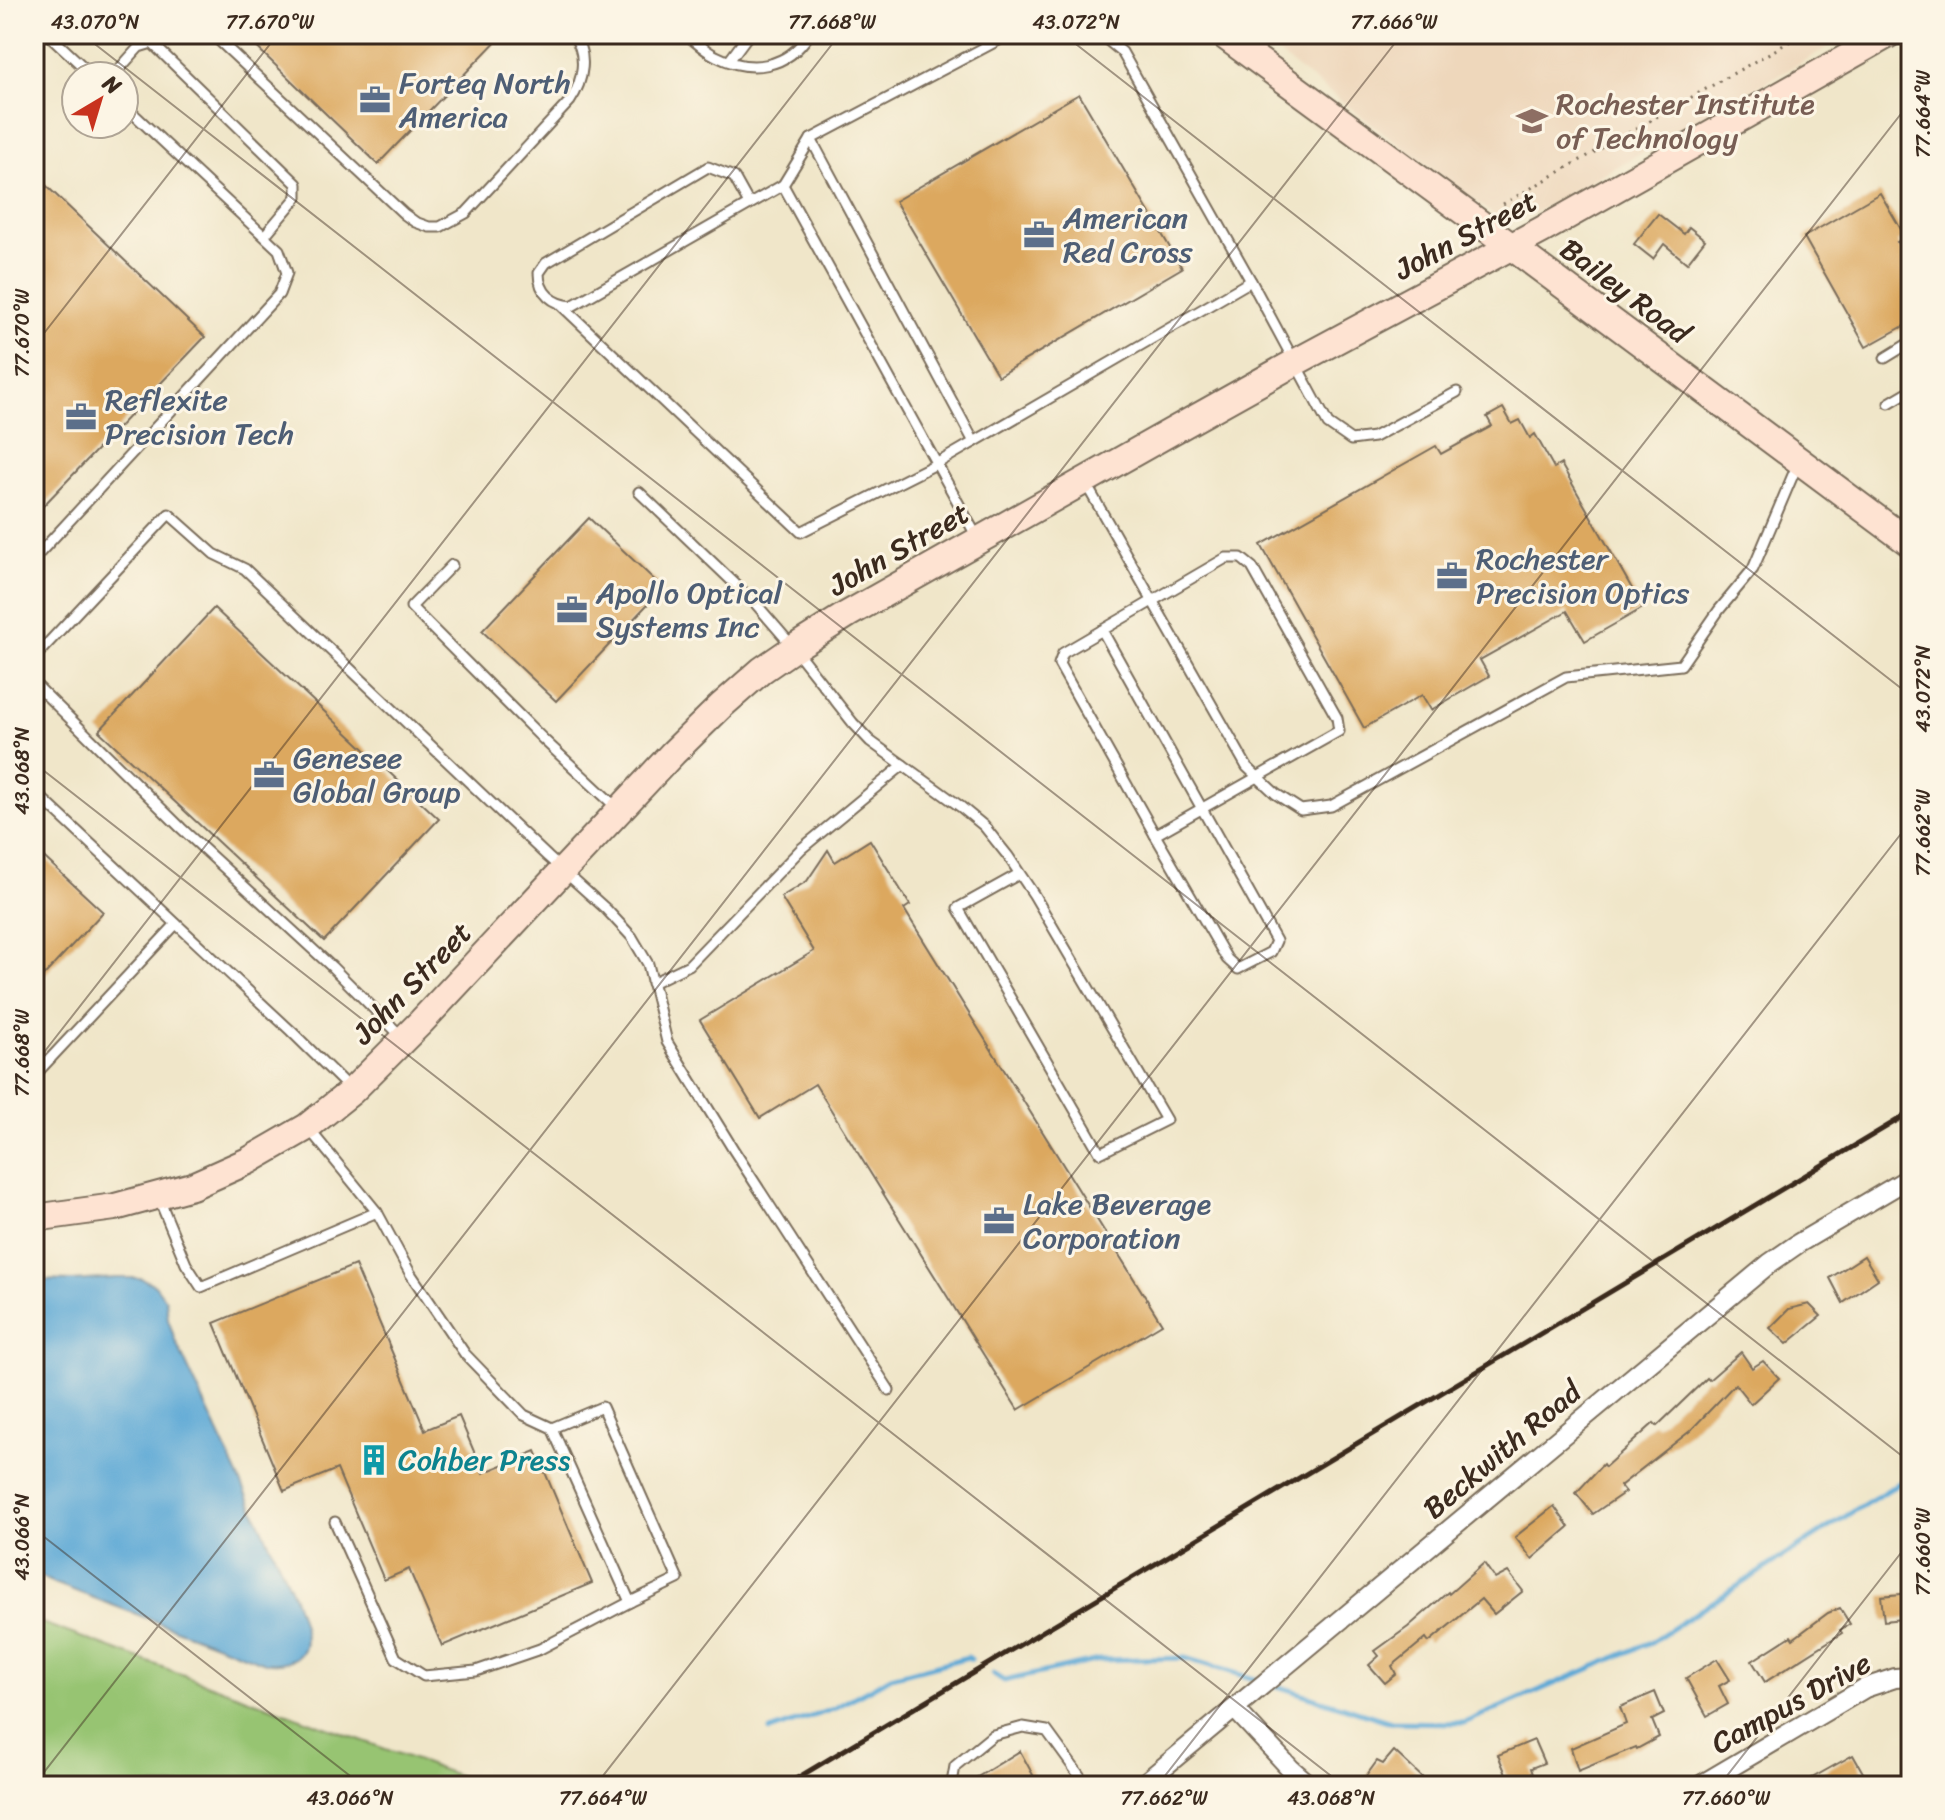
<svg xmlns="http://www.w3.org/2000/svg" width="1945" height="1820" viewBox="0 0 1945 1820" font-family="Sriracha,sans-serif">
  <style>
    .built { fill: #eed7bb }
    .green { fill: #97c472; stroke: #697748; stroke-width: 2 }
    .water { fill: #5da9d6; stroke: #4c6a7a; stroke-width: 2 }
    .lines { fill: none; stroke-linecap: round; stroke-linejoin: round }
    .stream { stroke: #5da9d6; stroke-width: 5 }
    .building { fill: #dca85f }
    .lane-casing { stroke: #7a6c5a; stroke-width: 13 }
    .street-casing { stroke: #7a6c5a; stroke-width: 22 }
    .secondary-casing { stroke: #7a6c5a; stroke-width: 30 }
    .path { stroke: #7a6c5a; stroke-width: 3; stroke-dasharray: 2 6; stroke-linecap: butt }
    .lane { stroke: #fff; stroke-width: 9 }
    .street { stroke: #fff; stroke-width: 18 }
    .secondary { stroke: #fee3d2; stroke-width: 26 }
    .rail { stroke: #3b2a1e; stroke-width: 5 }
    .ticks { fill: none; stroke: #3b2a1e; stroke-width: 2; stroke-opacity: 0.45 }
    .labels { text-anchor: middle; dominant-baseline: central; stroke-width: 6; stroke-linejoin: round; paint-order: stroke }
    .service-label { font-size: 30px; fill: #4e5e75; stroke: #fcf5e5; text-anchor: start }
    .education-label { font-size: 30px; fill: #785e54; stroke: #fcf5e5; text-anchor: start }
    .street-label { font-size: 30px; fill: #3b2a1e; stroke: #fcf5e5 }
    .culture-label { font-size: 30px; fill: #0d838f; stroke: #fcf5e5; text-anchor: start }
    .neatline { fill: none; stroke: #3b2a1e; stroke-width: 3 }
    .ticks-label { font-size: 20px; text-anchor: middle; fill: #3b2a1e }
  </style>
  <rect width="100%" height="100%" fill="#fcf5e5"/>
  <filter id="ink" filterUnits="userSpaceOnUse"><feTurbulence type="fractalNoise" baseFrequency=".0125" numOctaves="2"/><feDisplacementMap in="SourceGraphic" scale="16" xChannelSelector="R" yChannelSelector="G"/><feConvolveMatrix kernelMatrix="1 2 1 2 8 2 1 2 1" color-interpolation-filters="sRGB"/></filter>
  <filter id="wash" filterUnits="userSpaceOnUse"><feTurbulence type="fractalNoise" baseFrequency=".006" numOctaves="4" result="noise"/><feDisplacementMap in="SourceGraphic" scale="32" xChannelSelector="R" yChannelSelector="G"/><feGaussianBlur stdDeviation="1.8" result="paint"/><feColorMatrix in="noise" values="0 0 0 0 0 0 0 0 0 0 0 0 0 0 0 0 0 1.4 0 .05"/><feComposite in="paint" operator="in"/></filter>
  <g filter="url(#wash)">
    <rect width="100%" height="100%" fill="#f0e6c9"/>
    <path class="built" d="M1252,34H1851L1534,213L1506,218L1495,215L1484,208Z"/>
    <path class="green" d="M34,1620L478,1783L473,1786H34Z"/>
    <path class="water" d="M115,1278H141L155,1285L166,1300L168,1319L175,1340L292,1592C299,1614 321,1656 284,1662C278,1664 271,1663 265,1663L49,1581L34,1573V1280L73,1281Z"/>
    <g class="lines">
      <g class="stream">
        <path d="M993,1674L1004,1681L1099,1660L1185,1658L1261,1681"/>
        <path d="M1271,1684L1391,1722L1464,1723L1651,1642L1857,1509L1911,1476"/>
        <path d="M770,1731L833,1709L891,1677L968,1657L971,1659"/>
      </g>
    </g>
    <g id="blocks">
      <g class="building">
        <path d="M243,34H503L378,164Z"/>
        <path d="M1079,94L1182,268L998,376L895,201Z"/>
        <path d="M34,174L205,337L43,506L34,498Z"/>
        <path d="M1880,193L1906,238L1897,242L1911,267V322L1866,347L1804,237Z"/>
        <path d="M1658,214L1684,234L1689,227L1705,240L1687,263L1664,244L1653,259L1634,244Z"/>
        <path d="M1503,408L1512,424L1520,420L1530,438L1535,434L1554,468L1561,464L1643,608L1585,641L1567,611L1480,660L1489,676L1431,710L1422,695L1364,728L1261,545L1436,446L1441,454L1492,426L1487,417Z"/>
        <path d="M589,518L663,588L556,701L482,631Z"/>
        <path d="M214,608L439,819L324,941L99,731Z"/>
        <path d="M870,840L910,905L904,909L1162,1324L1018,1410L815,1084L760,1118L700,1020L814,951L781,897L807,881L828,850L835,862Z"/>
        <path d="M34,848L103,912L34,986Z"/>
        <path d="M1864,1256L1878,1279L1843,1303L1830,1278Z"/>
        <path d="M355,1265L425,1430L459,1416L483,1473L536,1451L592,1583L442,1646L409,1569L384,1580L337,1469L284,1491L214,1323Z"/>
        <path d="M1809,1304L1821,1316L1787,1344L1770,1328L1789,1309Z"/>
        <path d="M1741,1352L1752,1368L1763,1361L1779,1378L1751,1404L1735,1384L1690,1431L1620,1486L1625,1492L1593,1514L1576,1493L1603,1464L1605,1467L1654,1423L1657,1426L1707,1378L1709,1380Z"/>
        <path d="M1554,1506L1569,1527L1532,1559L1515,1537Z"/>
        <path d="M1484,1563L1495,1579L1508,1572L1523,1591L1494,1614L1481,1599L1429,1642L1426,1638L1392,1666L1396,1674L1385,1683L1369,1665L1379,1656L1375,1651L1408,1627L1448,1592L1449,1594Z"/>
        <path d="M1911,1593V1618L1884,1621L1881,1596Z"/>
        <path d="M1840,1608L1850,1624L1840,1630L1842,1633L1765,1682L1752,1661L1791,1636L1793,1639L1828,1613Z"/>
        <path d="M1717,1659L1730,1680L1719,1686L1728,1704L1707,1716L1686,1678Z"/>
        <path d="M1655,1692L1664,1714L1652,1720L1659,1737L1637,1749L1636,1747L1578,1771L1571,1748L1626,1724L1620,1707Z"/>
        <path d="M1534,1740L1544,1763L1531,1768L1537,1786H1511L1498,1755Z"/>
        <path d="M1020,1751L1033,1775L1018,1786H963Z"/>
        <path d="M1394,1751L1422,1777L1415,1786H1377L1364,1779L1377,1761L1383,1764Z"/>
        <path d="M1853,1755L1866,1778L1851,1786H1798Z"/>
      </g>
    </g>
  </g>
  <g filter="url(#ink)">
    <use href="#blocks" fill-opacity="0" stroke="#7a6c5a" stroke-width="2"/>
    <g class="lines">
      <defs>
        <g id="lane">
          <path d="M48,34L93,76"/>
          <path d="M212,34L404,214L415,222L429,227H440L466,213L570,101C583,82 589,53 572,34"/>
          <path d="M686,34C695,41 705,51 716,56C751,74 788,68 809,34"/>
          <path d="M1100,34L1122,52L1251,281L1328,424L1351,440L1374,437L1457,392"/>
          <path d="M729,61L749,34"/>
          <path d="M113,76L139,47L152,43L297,184V197L265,235"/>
          <path d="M811,139L974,442"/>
          <path d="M749,204L734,177L708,167L546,263L539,273C539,293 553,304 572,306L783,185"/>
          <path d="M561,305L801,532L936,464L1251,281"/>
          <path d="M1885,358L1911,342"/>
          <path d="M1889,403L1911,390"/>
          <path d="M1086,484L1247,767L1276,794L1301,810L1331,806L1566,677L1681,665L1719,610L1753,569L1798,463"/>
          <path d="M639,492L756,604L794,648L853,723L870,741L903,765L801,849L689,965L652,983"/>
          <path d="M977,537L783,185L811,139L1010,34"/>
          <path d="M1226,558H1241L1252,567L1337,718L1339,731L1155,835L1059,664L1063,653Z"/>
          <path d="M34,559L279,294L287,273L279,250L124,105"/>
          <path d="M452,565L411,607L543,739L617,808"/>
          <path d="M1102,630L1276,941L1271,952L1238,969L1227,959L1155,835"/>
          <path d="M34,658L169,514L214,554L245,569L548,857L606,909L632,937L648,964L667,1042L733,1149L889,1390"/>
          <path d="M34,683L181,828L332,967L401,1036"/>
          <path d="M903,765L961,807L984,826L1008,856L1034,895L1166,1120L1100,1153L958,908L1019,874"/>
          <path d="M34,791L291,1031L349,1088"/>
          <path d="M34,1076L176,924"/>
          <path d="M159,1199L186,1264L201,1287L377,1212L309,1129"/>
          <path d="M552,1428L602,1407L678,1579L630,1602"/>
          <path d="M335,1522L396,1658L424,1676L476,1671L540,1649L630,1602L552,1428L524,1415L465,1354L410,1273L377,1212"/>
          <path d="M953,1786L952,1783L955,1766L993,1735L1023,1727L1047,1731L1087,1786"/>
        </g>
        <g id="street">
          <path d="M1235,1709L1290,1768L1311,1786"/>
          <path d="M1141,1786L1770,1263L1799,1243L1911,1177"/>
          <path d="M1699,1786L1865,1688L1895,1678L1911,1677"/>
        </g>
        <g id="secondary">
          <path d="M1222,34L1512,247L1911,544"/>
          <path d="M34,1218L115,1207L192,1186L248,1161L307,1127L352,1091L421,1022L673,753L721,706L762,670L794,648L848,614L1169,433L1294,363L1542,230L1889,34"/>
        </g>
      </defs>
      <use href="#lane" class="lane-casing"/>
      <use href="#street" class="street-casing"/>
      <use href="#secondary" class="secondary-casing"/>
      <path class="path" d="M1503,204L1803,34"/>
      <use href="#lane" class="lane"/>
      <use href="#street" class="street"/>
      <use href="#secondary" class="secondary"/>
      <path class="rail" d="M784,1786L1911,1112"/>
    </g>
  </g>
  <path class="ticks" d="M82,34L1911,1463M1063,34L1911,696M34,346L278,34M34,763L1344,1786M34,1065L840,34M34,1529L363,1786M34,1785L1402,34M595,1786L1911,101M1157,1786L1911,821M1719,1786L1911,1540"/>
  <defs>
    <symbol id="office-bare" viewBox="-9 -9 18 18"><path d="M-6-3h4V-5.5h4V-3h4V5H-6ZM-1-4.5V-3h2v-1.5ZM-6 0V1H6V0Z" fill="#5c6f8a" stroke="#fcf5e5" stroke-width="2.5" paint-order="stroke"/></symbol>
    <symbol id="university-bare" viewBox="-9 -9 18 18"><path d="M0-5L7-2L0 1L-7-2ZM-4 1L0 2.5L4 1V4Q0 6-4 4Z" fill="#8d6e63" stroke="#fcf5e5" stroke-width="2.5" paint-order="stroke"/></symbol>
    <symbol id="building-bare" viewBox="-9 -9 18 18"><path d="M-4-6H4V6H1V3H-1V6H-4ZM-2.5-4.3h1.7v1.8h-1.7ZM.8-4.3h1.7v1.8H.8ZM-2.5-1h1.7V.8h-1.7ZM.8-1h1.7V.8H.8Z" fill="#0f9aa8" stroke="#fcf5e5" stroke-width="2.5" paint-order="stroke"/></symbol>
  </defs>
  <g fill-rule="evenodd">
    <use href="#office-bare" x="353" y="78" width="44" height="44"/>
    <use href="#university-bare" x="1510" y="99" width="44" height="44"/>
    <use href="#office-bare" x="1017" y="213" width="44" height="44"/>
    <use href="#office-bare" x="59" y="395" width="44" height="44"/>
    <use href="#office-bare" x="1430" y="554" width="44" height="44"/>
    <use href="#office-bare" x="550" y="588" width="44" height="44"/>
    <use href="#office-bare" x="247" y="753" width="44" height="44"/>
    <use href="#office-bare" x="977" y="1199" width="44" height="44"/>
    <use href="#building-bare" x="352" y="1438" width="44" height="44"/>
  </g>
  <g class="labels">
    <g class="service-label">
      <text x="399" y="83">Forteq North<tspan x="399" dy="34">America</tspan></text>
      <text x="1063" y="218">American<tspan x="1063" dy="34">Red Cross</tspan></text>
      <text x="105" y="400">Reflexite<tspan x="105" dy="34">Precision Tech</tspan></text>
      <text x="1476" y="559">Rochester<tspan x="1476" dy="34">Precision Optics</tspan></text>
      <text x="596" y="593">Apollo Optical<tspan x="596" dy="34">Systems Inc</tspan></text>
      <text x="293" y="758">Genesee<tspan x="293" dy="34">Global Group</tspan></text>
      <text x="1023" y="1204">Lake Beverage<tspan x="1023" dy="34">Corporation</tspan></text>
    </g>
    <g class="education-label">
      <text x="1556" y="104">Rochester Institute<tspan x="1556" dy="34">of Technology</tspan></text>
    </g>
    <g class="street-label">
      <text transform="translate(1466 235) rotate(-28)">John Street</text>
      <text transform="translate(1625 291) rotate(37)">Bailey Road</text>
      <text transform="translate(899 549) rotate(-30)">John Street</text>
      <text transform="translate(412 983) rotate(-46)">John Street</text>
      <text transform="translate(1502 1450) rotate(-40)">Beckwith Road</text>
      <text transform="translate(1791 1703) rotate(-29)">Campus Drive</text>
    </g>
    <g class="culture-label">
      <text x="398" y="1460">Cohber Press</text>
    </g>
  </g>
  <rect width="1945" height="1820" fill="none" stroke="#fcf5e5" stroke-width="88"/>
  <g transform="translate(100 100) rotate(38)"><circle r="38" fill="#fcf5e5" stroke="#afa495" stroke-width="2"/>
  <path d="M0-6L14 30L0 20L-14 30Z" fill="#c8321e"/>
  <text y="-12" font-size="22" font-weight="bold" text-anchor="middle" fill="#3b2a1e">N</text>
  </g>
  <rect x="44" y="44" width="1857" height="1732" class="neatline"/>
  <g class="ticks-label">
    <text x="95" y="29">43.070°N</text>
    <text x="270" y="29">77.670°W</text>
    <text x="832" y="29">77.668°W</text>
    <text x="1076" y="29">43.072°N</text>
    <text x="1394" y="29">77.666°W</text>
    <text transform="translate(1923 114) rotate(-90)" y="7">77.664°W</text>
    <text transform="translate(22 333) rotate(-90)" y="7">77.670°W</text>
    <text transform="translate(1923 689) rotate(-90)" y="7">43.072°N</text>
    <text transform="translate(22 771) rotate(-90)" y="7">43.068°N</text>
    <text transform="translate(1923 833) rotate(-90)" y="7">77.662°W</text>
    <text transform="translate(22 1053) rotate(-90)" y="7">77.668°W</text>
    <text transform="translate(22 1537) rotate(-90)" y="7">43.066°N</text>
    <text transform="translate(1923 1552) rotate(-90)" y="7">77.660°W</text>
    <text x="350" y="1805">43.066°N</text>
    <text x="603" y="1805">77.664°W</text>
    <text x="1164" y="1805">77.662°W</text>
    <text x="1331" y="1805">43.068°N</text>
    <text x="1726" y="1805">77.660°W</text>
  </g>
</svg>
